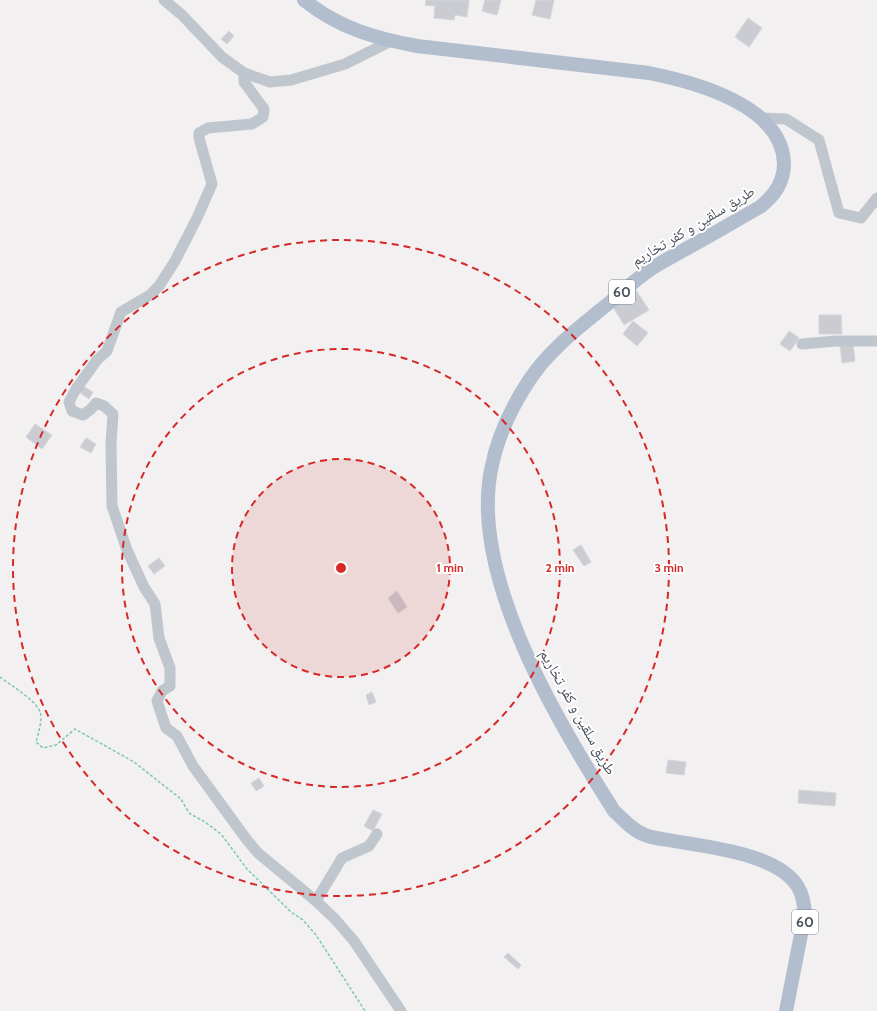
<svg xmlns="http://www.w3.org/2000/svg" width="877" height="1011" viewBox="0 0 877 1011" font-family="Cabin,'Noto Naskh Arabic',sans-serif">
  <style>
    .building { fill: #caccd2; stroke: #d4d6db }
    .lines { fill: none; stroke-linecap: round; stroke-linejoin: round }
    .path { stroke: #7cc9ab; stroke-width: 1.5; stroke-dasharray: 3 2; stroke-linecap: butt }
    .minor { stroke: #bfc6ce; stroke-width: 11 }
    .major { stroke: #b2bdcd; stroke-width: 14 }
    .ring { fill: none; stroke: #d62828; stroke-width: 2; stroke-dasharray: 7 5 }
    .labels { text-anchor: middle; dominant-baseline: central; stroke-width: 4; stroke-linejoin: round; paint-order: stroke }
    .shield { fill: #fff; stroke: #80858d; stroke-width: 1 }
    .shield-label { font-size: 14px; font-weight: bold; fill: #49515c }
    .street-label { font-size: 15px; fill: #49515c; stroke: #fff }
    .centre { fill: #d62828; stroke: #fff; stroke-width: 2 }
    .ring-label { font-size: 12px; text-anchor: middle; font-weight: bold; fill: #d62828; stroke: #fff; stroke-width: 4; stroke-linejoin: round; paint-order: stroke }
  </style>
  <rect width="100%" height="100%" fill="#f2f0f0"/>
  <g class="building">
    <path d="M426,0H469L467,17L455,15L454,20L434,18L435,6L425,5Z"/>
    <path d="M485,0H501L497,15L482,11Z"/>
    <path d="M536,0H554L550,19L532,15Z"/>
    <path d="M748,18L762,28L749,47L735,37Z"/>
    <path d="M229,31L234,36L227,44L221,39Z"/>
    <path d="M636,290L649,310L624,325L612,305Z"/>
    <path d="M819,315H841L842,334H819Z"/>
    <path d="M633,321L648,333L637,346L623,334Z"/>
    <path d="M789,331L799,338L790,351L780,344Z"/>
    <path d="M853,344L855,361L842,363L840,345Z"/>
    <path d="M83,386L93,392L89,399L79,392Z"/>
    <path d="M35,424L52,435L42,449L26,437Z"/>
    <path d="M86,438L96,444L91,453L80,447Z"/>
    <path d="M581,545L591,562L584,566L573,550Z"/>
    <path d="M159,558L165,566L154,574L148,566Z"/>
    <path d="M397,591L407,607L398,613L388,598Z"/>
    <path d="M372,692L376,702L369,705L366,695Z"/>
    <path d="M668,760L686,762L684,775L666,773Z"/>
    <path d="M259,778L264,786L256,791L251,783Z"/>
    <path d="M799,790L836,793L835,806L798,803Z"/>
    <path d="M373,810L382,814L373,831L364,826Z"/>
    <path d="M508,953L521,965L518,969L504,957Z"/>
  </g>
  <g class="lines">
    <path class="path" d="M0,677C9,684 37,701 40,712C43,720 38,734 36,742L43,748L56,745L75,729L134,762L181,799L189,813L205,822L221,834L247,869L291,912L303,920L316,935L365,1011"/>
    <g class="minor">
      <path d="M164,0L182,15L222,57L244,73L270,82L291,80L345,64L391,41"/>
      <path d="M244,73V82L264,109L263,117L252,124L208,128L199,133V138L212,184L197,218L175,261L159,286L150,295L121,312L107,351L97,360L76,389L69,402L72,411L83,415L91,409L96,403L104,406L113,414L111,444L112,506L127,550L144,587L155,604L159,638L170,668V686L162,691L157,701L166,728L177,736L193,766L247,840L258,853L316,901L335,919L354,941L401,1011"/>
      <path d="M761,118L786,119L819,140L839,213L861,218L877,198"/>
      <path d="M802,344L836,341H877"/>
      <path d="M316,901L342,858L369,846L377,834"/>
    </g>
    <path class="major" d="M304,0C339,28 374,38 417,46L649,73C694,82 782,105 784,163C784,182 775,195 760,207C735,221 710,236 684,250C672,257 659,263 648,271C634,281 622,292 609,303C582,325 550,349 530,379C512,406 497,437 491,470C470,577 558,723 614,811C623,819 633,831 645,835C652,838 661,839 669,840C705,847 778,853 798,887C803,895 804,904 805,914L786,1011"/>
  </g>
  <circle cx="341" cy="568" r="109" fill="#d62828" fill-opacity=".12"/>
  <g class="ring">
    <circle cx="341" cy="568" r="109"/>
    <circle cx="341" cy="568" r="219"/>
    <circle cx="341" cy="568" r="328"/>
  </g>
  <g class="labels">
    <g class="shield">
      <rect x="609" y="280" width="26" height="24" rx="3"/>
      <rect x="792" y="910" width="26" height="24" rx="3"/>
    </g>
    <g class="shield-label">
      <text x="622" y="292">60</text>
      <text x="805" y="922">60</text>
    </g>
    <g class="street-label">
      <text transform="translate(693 226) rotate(-31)">طريق سلقين و كفر تخاريم</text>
      <text transform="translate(578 712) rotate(61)">طريق سلقين و كفر تخاريم</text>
    </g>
  </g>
  <circle cx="341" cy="568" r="6" class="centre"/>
  <g class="ring-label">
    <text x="450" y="572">1 min</text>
    <text x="560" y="572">2 min</text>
    <text x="669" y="572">3 min</text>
  </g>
</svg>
